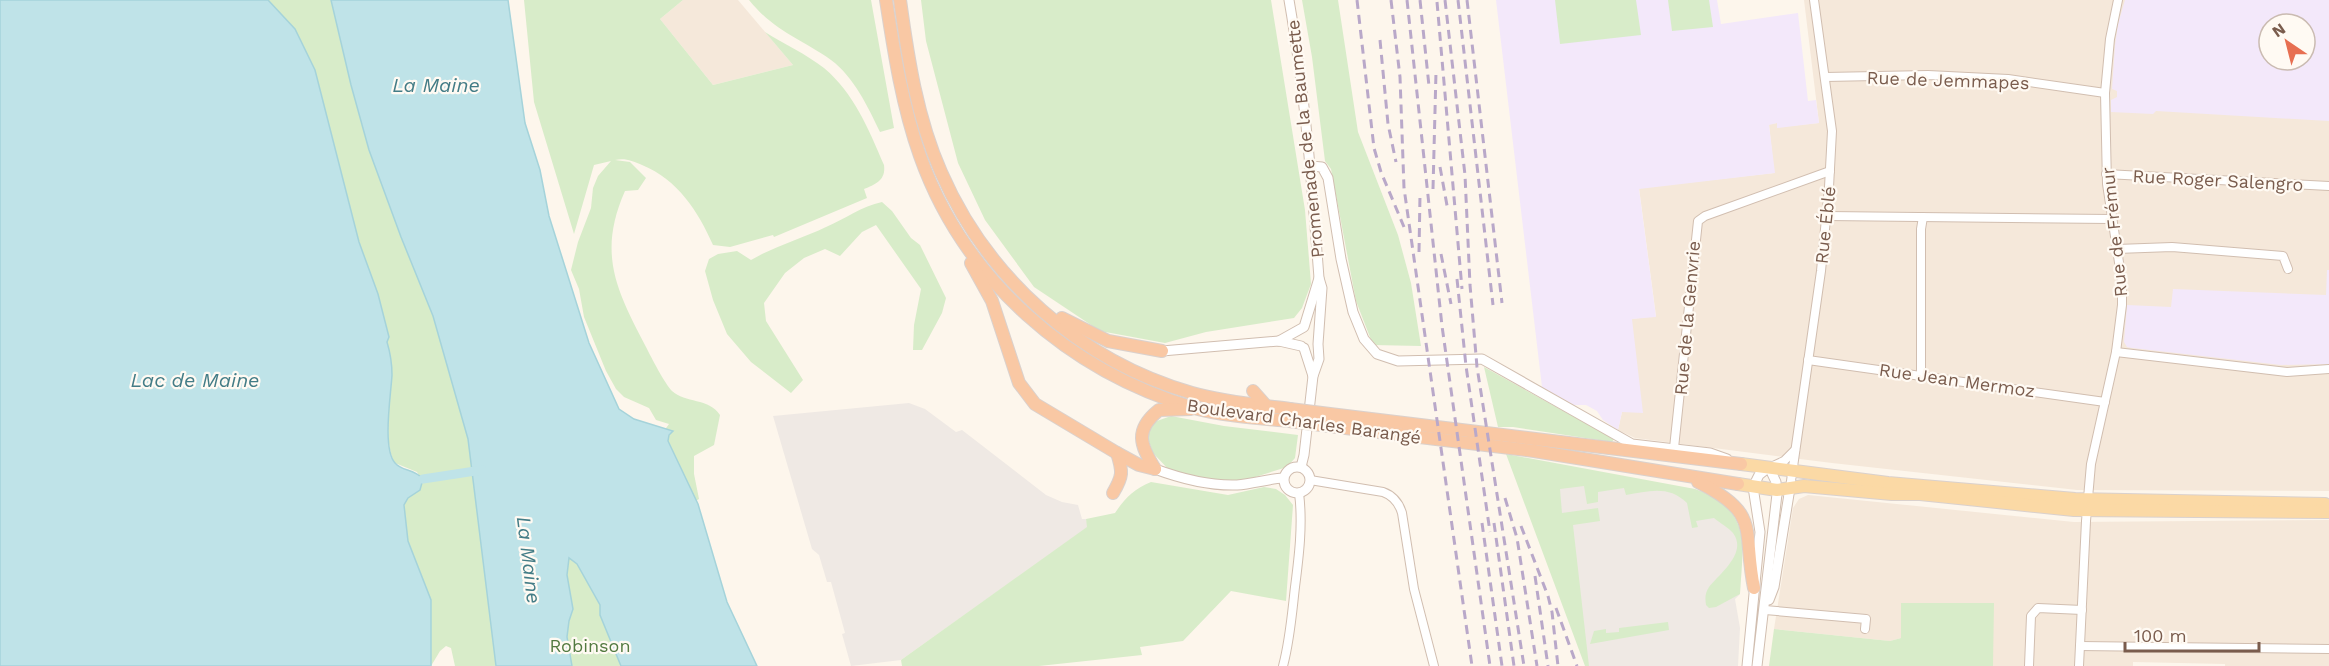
<svg xmlns="http://www.w3.org/2000/svg" width="2329" height="666" viewBox="0 0 2329 666" font-family="'Work Sans',sans-serif">
  <style>
    .residential { fill: #f5e8da; fill-rule: evenodd }
    .industrial { fill: #efe9e4 }
    .education { fill: #f3e8fa; fill-rule: evenodd }
    .green { fill: #d8ecc9 }
    .water { fill: #bfe3e8; stroke: #a5d3da; stroke-width: 1.5 }
    .lines { fill: none; stroke-linecap: round; stroke-linejoin: round }
    .canal { stroke: #bfe3e8; stroke-width: 9 }
    .minor-casing { stroke: #d1beb0; stroke-width: 10 }
    .tertiary-casing { stroke: #d1beb0; stroke-width: 11 }
    .primary-casing { stroke: #dad1cd; stroke-width: 14 }
    .trunk-casing { stroke: #dad1cd; stroke-width: 14 }
    .minor { stroke: #fff; stroke-width: 8 }
    .tertiary { stroke: #fff; stroke-width: 9 }
    .primary { stroke: #fbd9a5; stroke-width: 12 }
    .trunk { stroke: #f9c8a4; stroke-width: 12 }
    .rail { stroke: #b9a8c9; stroke-width: 3; stroke-dasharray: 9 6; stroke-linecap: butt }
    .trunk-bridge-casing { stroke: #dad1cd; stroke-width: 14; stroke-linecap: butt }
    .trunk-bridge { stroke: #f9c8a4; stroke-width: 12 }
    .labels { text-anchor: middle; dominant-baseline: central; stroke-width: 4.5; stroke-linejoin: round; paint-order: stroke }
    .street-label { font-size: 18px; fill: #7a5c4d; stroke: #fffaf3 }
    .park-label { font-size: 18px; fill: #537a41; stroke: #fffaf3 }
    .water-label { font-size: 20px; font-style: italic; fill: #437c86; stroke: #fffaf3 }
  </style>
  <rect width="100%" height="100%" fill="#fdf6ec"/>
  <g class="residential">
    <path d="M683,0H738L793,65L713,85L660,19Z"/>
    <path d="M1804,0H2329V491L2077,490L1832,463L1635,438L1618,430L1622,412L1632,319L1656,316L1639,188L1774,173L1769,124L1777,123V127L1819,123ZM2269,24H2305V60H2269Z"/>
    <path d="M1808,495L2074,522L2329,520V666H2225V664L2133,662V666H1993V603H1901V638L1890,641L1774,629L1793,508L1799,499Z"/>
  </g>
  <g class="industrial">
    <path d="M909,403L925,409L956,432L962,430L1046,495L1062,502L1078,505L1082,519H1086L1088,527L901,660L851,666L842,634L845,633L831,582H827L819,555L812,549L773,416Z"/>
    <path d="M1531,471L1695,489L1734,516L1741,536L1740,594L1735,599L1740,628L1738,666H1587Z"/>
  </g>
  <g class="education">
    <path d="M1496,0H1717L1721,24L1798,13L1808,101L1816,100L1819,123L1777,128V123L1769,125L1775,173L1639,189L1656,317L1632,319L1643,413L1622,412L1618,430L1603,420L1597,411L1586,405H1574L1542,387Z"/>
    <path d="M2125,0H2329V121L2156,111L2153,114L2111,112V100L2117,97V91L2112,89L2115,45L2118,24ZM2269,24H2305V60H2269Z"/>
    <path d="M2327,270H2329V364L2281,365L2132,348L2127,347L2124,342L2127,305L2171,307L2173,289L2326,295Z"/>
  </g>
  <g class="green">
    <path d="M268,0H331L351,85L369,150L401,237L433,316L468,439L496,666H455L451,648L446,646L440,651L431,666V600L408,541L404,504L407,498L419,490L423,482L417,472L395,463C380,440 396,376 387,342L389,337L378,294L359,242L315,70L295,29Z"/>
    <path d="M524,0H683L660,19L713,85L793,65L765,32C784,44 806,54 824,68C854,93 869,130 884,165C886,180 876,184 864,189L867,198L774,237L773,235L730,247L713,245C698,211 678,180 642,165C632,161 626,158 615,160L630,162L646,178L638,190L625,191C597,254 617,291 646,347C651,357 665,384 672,391C685,403 709,398 720,415L714,445L694,456V474L699,499L682,509L661,435L669,424L656,420L649,408L624,397L616,389L606,371L584,317L579,289L571,270L578,242L591,208L593,188L598,176L611,161L594,165L574,234L534,102Z"/>
    <path d="M749,0H871L894,128L880,132C868,107 854,77 831,60C800,38 775,32 749,0Z"/>
    <path d="M921,0H1271L1305,210L1311,284L1302,308L1294,318L1206,332L1165,343L1100,331L1034,287L985,220L958,163L926,41Z"/>
    <path d="M1302,0H1338L1358,132L1398,235L1411,283L1421,346L1373,345L1356,301L1331,169L1325,161L1312,57Z"/>
    <path d="M1555,0H1636L1641,35L1560,44Z"/>
    <path d="M1668,0H1709L1713,27L1672,31Z"/>
    <path d="M882,202L892,211L911,238L920,245L946,298L942,313L922,350H913L914,325L921,289L876,225L862,232L840,256L825,249L804,258L785,273L764,303L766,321L803,380L791,393L751,362L727,334L713,300L705,271L709,259L718,254L737,251L751,260C775,246 801,239 826,227C845,219 862,206 882,202Z"/>
    <path d="M1484,367L1614,439L1612,442L1513,427H1498Z"/>
    <path d="M1171,416L1224,426L1298,435L1295,458L1287,467L1249,479L1226,482L1201,479L1169,470L1153,453L1147,436L1154,422Z"/>
    <path d="M1506,454L1695,489C1752,510 1743,543 1740,594L1716,607L1709,608L1706,605C1705,598 1705,593 1709,587C1719,574 1748,553 1733,533C1729,528 1720,523 1714,518L1696,521L1698,527L1692,528L1687,503C1669,485 1649,491 1626,495L1624,488L1598,492V502L1587,504L1584,486L1560,489L1562,513L1598,508L1600,521L1573,525L1589,666H1585Z"/>
    <path d="M1151,482L1228,495L1264,487L1276,489L1285,495L1293,505L1286,601L1231,591L1183,641L1140,647L1142,655L1039,666H902L901,660L1087,527L1086,519L1115,513C1125,498 1134,489 1151,482Z"/>
    <path d="M569,558L577,564L600,605V615L621,666H572L567,637L569,621L573,609L567,575Z"/>
    <path d="M1901,603H1994L1993,666H1769L1774,629L1890,641L1901,638Z"/>
    <path d="M1668,622L1669,630L1590,644L1594,631L1606,629V633L1619,632V628Z"/>
  </g>
  <g class="water">
    <path d="M0,0H268L295,29L315,70L359,242L378,294L389,337L387,342C390,352 392,364 392,375C391,394 382,449 395,463C403,472 413,468 423,479L420,490L408,498L404,505L408,541L431,600V666H0Z"/>
    <path d="M331,0H508L525,123L540,170L549,216L589,343L619,409L634,419L673,431L669,435L668,441L698,504L727,602L757,666H621L600,615V605L577,564L569,558L567,575L573,609L569,621L567,637L572,666H496L468,439L433,316L401,237L369,150L351,85Z"/>
  </g>
  <g class="lines">
    <path class="canal" d="M423,479L482,470"/>
    <defs>
      <g id="minor">
        <path d="M1825,77L1928,75L2008,79L2105,93"/>
        <path d="M2106,174L2329,186"/>
        <path d="M1827,216L2111,219"/>
        <path d="M2117,249L2172,247L2283,256L2288,269"/>
        <path d="M2116,352L2287,372L2329,369"/>
        <path d="M1808,360L2105,402"/>
        <path d="M1921,375V229L1923,217"/>
        <path d="M1674,448L1698,221L1705,216L1830,171"/>
        <path d="M1771,467L1784,461L1795,450"/>
        <path d="M1310,480L1383,492C1394,496 1399,503 1402,513L1414,589L1434,666"/>
        <path d="M1790,488L1821,271L1829,187L1832,131L1814,0"/>
        <path d="M1765,610L1866,619L1865,629"/>
        <path d="M2080,646L2329,649"/>
        <path d="M1283,666C1290,640 1292,613 1295,587C1299,556 1303,524 1299,493"/>
        <path d="M2029,666L2031,616L2038,608L2082,610"/>
        <path d="M2079,666L2086,521L2091,464L2116,352L2122,305V282L2107,184L2105,93L2110,39L2118,0"/>
      </g>
      <g id="tertiary">
        <path d="M1289,0C1305,92 1312,185 1319,278L1322,288L1318,344L1319,359L1313,376L1304,455L1301,467"/>
        <path d="M1311,166L1322,167L1328,178L1341,259L1353,312L1364,339L1377,354L1398,361L1482,359L1632,444L1710,453L1727,459"/>
        <path d="M1279,341L1304,327L1319,278"/>
        <path d="M1304,348L1313,376"/>
        <path d="M1162,351L1279,341L1301,346"/>
        <circle cx="1297" cy="480" r="13"/>
        <path d="M1155,469C1182,479 1208,486 1237,485C1252,484 1268,479 1283,478"/>
        <path d="M1769,600L1774,587L1790,488"/>
        <path d="M1747,666L1760,532L1753,487L1759,475L1769,467L1776,482L1777,494L1757,666"/>
      </g>
      <g id="primary">
        <path d="M1741,464L1888,483L2075,499L2325,504"/>
        <path d="M1738,484L1777,490L1804,486L1892,494H1920L2074,510L2329,512"/>
      </g>
      <g id="trunk">
        <path d="M886,0C894,52 902,105 920,156C964,280 1069,371 1194,408C1224,416 1258,418 1289,421"/>
        <path d="M900,0C908,58 917,118 941,172C987,278 1080,361 1192,393C1224,402 1258,405 1290,409"/>
        <path d="M971,263L992,301L1019,383L1035,404L1117,453L1139,465L1155,469"/>
        <path d="M1062,318L1108,341L1162,351"/>
        <path d="M1253,391L1267,407"/>
        <path d="M1330,414L1741,464"/>
        <path d="M1329,426L1534,451L1738,484"/>
        <path d="M1155,469C1140,445 1134,430 1159,410L1191,409"/>
        <path d="M1698,482C1762,514 1742,529 1754,588"/>
        <path d="M1113,493C1123,476 1123,472 1117,453"/>
      </g>
    </defs>
    <use href="#minor" class="minor-casing"/>
    <use href="#tertiary" class="tertiary-casing"/>
    <use href="#primary" class="primary-casing"/>
    <use href="#trunk" class="trunk-casing"/>
    <use href="#minor" class="minor"/>
    <use href="#tertiary" class="tertiary"/>
    <use href="#primary" class="primary"/>
    <use href="#trunk" class="trunk"/>
    <g class="rail">
      <path d="M1357,0L1374,148L1381,172L1404,227"/>
      <path d="M1391,0L1400,77L1404,188L1472,666"/>
      <path d="M1407,0L1442,326L1490,666"/>
      <path d="M1420,0L1429,86"/>
      <path d="M1445,0L1465,175L1470,285L1477,367L1524,666"/>
      <path d="M1458,0L1493,305"/>
      <path d="M1467,0L1502,303"/>
      <path d="M1437,2L1462,289"/>
      <path d="M1380,40L1388,124L1396,162"/>
      <path d="M1440,167L1448,211"/>
      <path d="M1433,189L1436,72"/>
      <path d="M1419,252L1420,195"/>
      <path d="M1441,254L1451,304"/>
      <path d="M1457,279L1466,366L1490,532"/>
      <path d="M1505,498L1517,538L1537,666"/>
      <path d="M1482,523L1502,666"/>
      <path d="M1494,523L1514,666"/>
      <path d="M1521,526L1548,596L1552,612L1558,666"/>
      <path d="M1535,576L1548,666"/>
      <path d="M1556,608L1577,666"/>
    </g>
    <defs>
      <g id="trunk-bridge">
        <path d="M1290,409L1330,414"/>
        <path d="M1289,421L1329,426"/>
      </g>
    </defs>
    <use href="#trunk-bridge" class="trunk-bridge-casing"/>
    <use href="#trunk-bridge" class="trunk-bridge"/>
  </g>
  <g class="labels">
    <g class="street-label">
      <text transform="translate(1948 80) rotate(2)">Rue de Jemmapes</text>
      <text transform="translate(1305 139) rotate(-96)">Promenade de la Baumette</text>
      <text transform="translate(2218 180) rotate(3)">Rue Roger Salengro</text>
      <text transform="translate(1825 225) rotate(-84)">Rue Éblé</text>
      <text transform="translate(2114 232) rotate(-96)">Rue de Frémur</text>
      <text transform="translate(1687 318) rotate(-85)">Rue de la Genvrie</text>
      <text transform="translate(1957 380) rotate(8)">Rue Jean Mermoz</text>
      <text transform="translate(1304 421) rotate(8)">Boulevard Charles Barangé</text>
    </g>
    <g class="park-label">
      <text x="590" y="645">Robinson</text>
    </g>
    <g class="water-label">
      <text x="436" y="85">La Maine</text>
      <text x="195" y="380">Lac de Maine</text>
      <text transform="translate(529 560) rotate(83)">La Maine</text>
    </g>
  </g>
  <g transform="translate(2287 42) rotate(325)"><circle r="28" fill="#fffaf3" stroke="#cabbb1" stroke-width="1.5"/>
  <path d="M0-4.5L10 22L0 15L-10 22Z" fill="#e76f51"/>
  <text y="-9" font-size="16" font-weight="bold" text-anchor="middle" fill="#7a5c4d">N</text>
  </g>
  <path d="M2125 642v9h134v-9" fill="none" stroke="#7a5c4d" stroke-width="3"/>
  <text x="2134" y="642" font-size="18" fill="#7a5c4d" stroke="#fffaf3" stroke-width="4.5" paint-order="stroke">100 m</text>
</svg>
